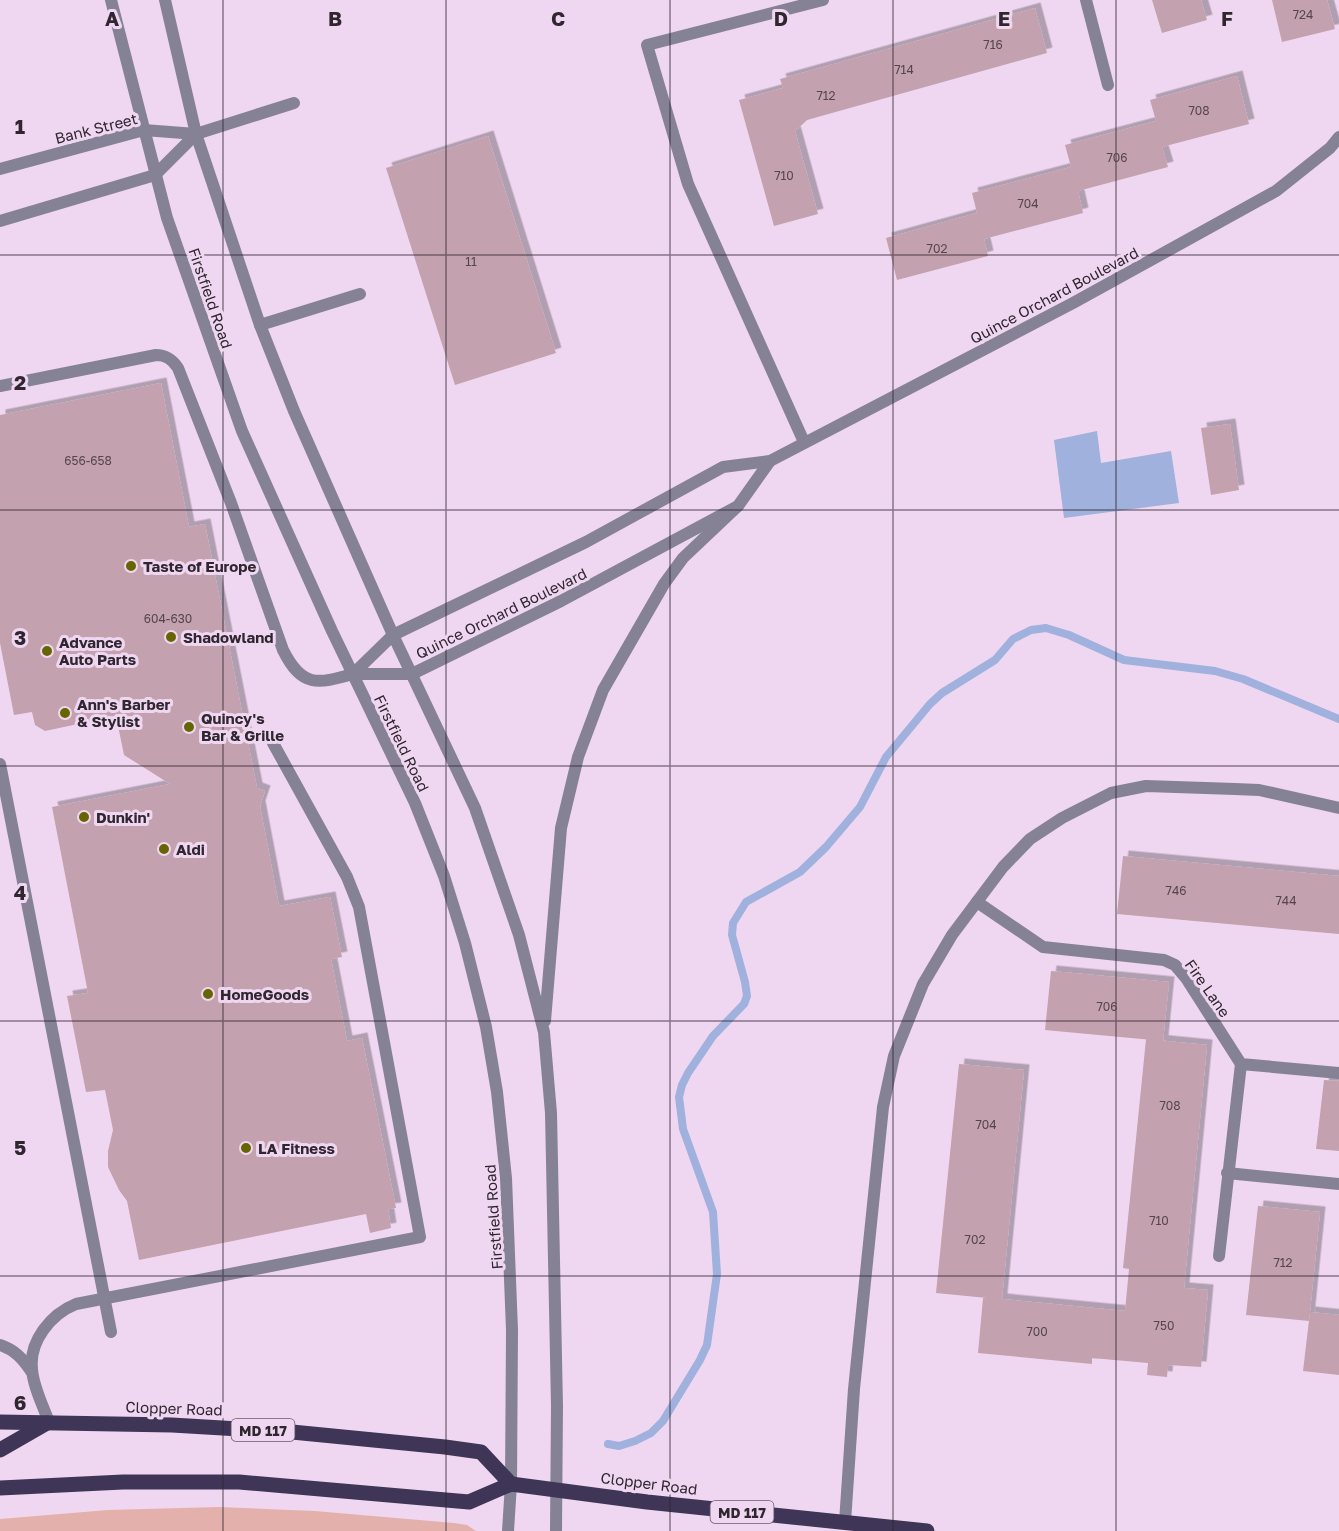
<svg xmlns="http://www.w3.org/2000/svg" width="1339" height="1531" viewBox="0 0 1339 1531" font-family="'Golos Text',sans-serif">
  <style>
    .green { fill: #e4b0ac }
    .water { fill: #9fb1dc }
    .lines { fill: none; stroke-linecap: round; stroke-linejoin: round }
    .stream { stroke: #9fb1dc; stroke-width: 8 }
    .building { fill: #c3a1ae; filter: url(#shadow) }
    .service { stroke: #868296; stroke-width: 12 }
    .tertiary { stroke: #868296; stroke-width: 12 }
    .primary { stroke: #3f3657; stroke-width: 15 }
    .grid { fill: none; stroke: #2f2630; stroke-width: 1.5; stroke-opacity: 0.55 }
    .poi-dot { fill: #656601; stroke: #f0d7f1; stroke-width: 2 }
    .labels { text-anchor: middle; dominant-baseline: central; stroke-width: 6; stroke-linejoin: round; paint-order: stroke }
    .number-label { font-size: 12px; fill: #544550 }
    .shield { fill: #f0d7f1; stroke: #695b6a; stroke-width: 1.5 }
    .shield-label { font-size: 14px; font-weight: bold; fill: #2f2630 }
    .street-label { font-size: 15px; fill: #2f2630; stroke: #f0d7f1 }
    .poi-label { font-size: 15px; font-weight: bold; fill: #2f2630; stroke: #f0d7f1; text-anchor: start }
    .grid-label { font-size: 20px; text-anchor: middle; font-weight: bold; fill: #2f2630; stroke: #f0d7f1; stroke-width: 6; stroke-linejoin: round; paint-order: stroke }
  </style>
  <defs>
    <filter id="shadow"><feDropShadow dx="5.5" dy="-5.5" stdDeviation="0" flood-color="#0004"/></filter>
  </defs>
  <rect width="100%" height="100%" fill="#f0d7f1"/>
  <path class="green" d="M219,1507L315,1511L454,1523L467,1525L476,1531H0V1519L108,1510Z"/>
  <path class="water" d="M1097,431L1101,463L1171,451L1179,503L1064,518L1054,440Z"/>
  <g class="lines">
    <path class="stream" d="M608,1444L619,1446L635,1441L651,1433L663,1421L700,1360L707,1345L717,1274L713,1212L683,1129L679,1097L682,1085L688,1073L713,1036L744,1004L747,996L745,982L732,935L733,923L746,902L800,872L826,847L860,807L886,757L930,704L942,693L995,660L1013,639L1031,630L1046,628L1069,635L1124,660L1215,671L1243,679L1339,719"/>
  </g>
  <g class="building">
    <path d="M1152,0H1201L1207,20L1162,33Z"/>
    <path d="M1272,0H1327L1335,29L1282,42Z"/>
    <path d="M1035,8L1047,53L807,120L795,131L818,214L774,226L739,100L783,88L780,79Z"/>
    <path d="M1237,76L1249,124L1162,147L1168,167L1078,191L1083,213L984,239L988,256L897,280L886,238L977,213L972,193L1071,167L1065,145L1156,121L1150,100Z"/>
    <path d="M488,136L556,353L455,385L386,168Z"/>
    <path d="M161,383L189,527L205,524L257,788L265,791L260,806L279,906L330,897L342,957L331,959L347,1041L362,1038L396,1208L388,1209L391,1228L370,1233L366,1214L139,1260L127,1201L119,1190L108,1167V1151L113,1130L105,1090L86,1092L67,996L88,993L52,807L170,784L124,755L116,716L45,731L35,725L32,712L14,715L0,643V415Z"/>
    <path d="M1230,424L1239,490L1211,495L1201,428Z"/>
    <path d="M1123,856L1339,876V934L1117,914Z"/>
    <path d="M1051,971L1169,982L1163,1041L1045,1030Z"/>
    <path d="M1146,1039L1207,1045L1184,1288L1208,1290L1201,1367L1168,1365L1167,1377L1147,1375L1148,1363L1092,1358V1364L978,1353L983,1298H987L936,1293L959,1064L1024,1070L1002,1299L1125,1311L1129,1269L1123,1268Z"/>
    <path d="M1324,1080L1339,1081V1151L1316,1149Z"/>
    <path d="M1258,1206L1320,1212L1309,1321L1246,1315Z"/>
    <path d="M1310,1312L1339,1315V1375L1303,1371Z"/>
  </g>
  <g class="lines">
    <g class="service">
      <path d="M1086,0L1108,85"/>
      <path d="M196,134L294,103"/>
      <path d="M260,325L360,294"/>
      <path d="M0,386L156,355C166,355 172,359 178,368L231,503L283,650C302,688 317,684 353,674"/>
      <path d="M804,442L688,184L647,45L823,0"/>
      <path d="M0,764L111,1332"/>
      <path d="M977,902L1043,947L1164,960L1175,965L1186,978L1241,1064L1339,1073"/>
      <path d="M1227,1173L1339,1184"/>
      <path d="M1219,1256L1241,1064"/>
      <path d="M0,1345C15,1350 22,1358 31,1371"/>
      <path d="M49,1422C43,1406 33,1386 32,1369C29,1341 51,1314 76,1304L420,1237L359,907L347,877L273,743"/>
      <path d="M845,1522L854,1389L883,1107L894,1056L923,984L952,935L1003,867L1030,839L1062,818L1111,793L1146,786L1235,789L1259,790L1339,808"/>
    </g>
    <g class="tertiary">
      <path d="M111,0L167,218L242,431L332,631L415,803L444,876L465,943L486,1027L497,1092L506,1178L512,1330L511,1484L508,1531"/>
      <path d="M165,0L196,134L260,325L294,411L393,635L475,808L519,935L544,1032L551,1113L557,1406L556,1531"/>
      <path d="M0,169L144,130L196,134"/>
      <path d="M0,221L155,175L196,134"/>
      <path d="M353,674L393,635L586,542L723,467L770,461L1073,303L1276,191L1330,148L1339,137"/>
      <path d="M353,674H412L561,601L738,506L770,461"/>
      <path d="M545,1021L561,828L578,757L603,690L664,584L683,558L738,506"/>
    </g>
    <g class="primary">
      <path d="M0,1422L172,1425L292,1432L445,1447L481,1452L511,1484"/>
      <path d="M0,1450L47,1423"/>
      <path d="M0,1488L123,1482H239L469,1502L511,1484L647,1502L927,1531"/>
    </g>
  </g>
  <path class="grid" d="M223,0V1531M446,0V1531M670,0V1531M893,0V1531M1116,0V1531M0,255H1339M0,510H1339M0,766H1339M0,1021H1339M0,1276H1339"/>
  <g class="poi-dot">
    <circle cx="131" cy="566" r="6"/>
    <circle cx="171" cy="637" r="6"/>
    <circle cx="47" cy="651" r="6"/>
    <circle cx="65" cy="713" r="6"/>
    <circle cx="189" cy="727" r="6"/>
    <circle cx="84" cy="817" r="6"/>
    <circle cx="164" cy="849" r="6"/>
    <circle cx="208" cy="994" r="6"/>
    <circle cx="246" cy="1148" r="6"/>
  </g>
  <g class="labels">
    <g class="number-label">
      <text x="1303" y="14">724</text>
      <text x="993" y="44">716</text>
      <text x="904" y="69">714</text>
      <text x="826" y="95">712</text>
      <text x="1199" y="110">708</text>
      <text x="1117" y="157">706</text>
      <text x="784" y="175">710</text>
      <text x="1028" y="203">704</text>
      <text x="937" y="248">702</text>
      <text x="471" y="261">11</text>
      <text x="88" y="460">656-658</text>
      <text x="168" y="618">604-630</text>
      <text x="1176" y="890">746</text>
      <text x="1286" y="900">744</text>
      <text x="1107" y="1006">706</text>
      <text x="1170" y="1105">708</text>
      <text x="986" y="1124">704</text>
      <text x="1159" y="1220">710</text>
      <text x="975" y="1239">702</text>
      <text x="1283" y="1262">712</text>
      <text x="1164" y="1325">750</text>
      <text x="1037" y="1331">700</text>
    </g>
    <g class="shield">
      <rect x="231.5" y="1419" width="63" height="22" rx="4.5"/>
      <rect x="710.5" y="1501" width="63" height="22" rx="4.5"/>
    </g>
    <g class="shield-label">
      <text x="263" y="1430">MD 117</text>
      <text x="742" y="1512">MD 117</text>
    </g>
    <g class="street-label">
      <text transform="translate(96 128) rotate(-14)">Bank Street</text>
      <text transform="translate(1054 295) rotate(-28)">Quince Orchard Boulevard</text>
      <text transform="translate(211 298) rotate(71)">Firstfield Road</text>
      <text transform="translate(501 613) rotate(-26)">Quince Orchard Boulevard</text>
      <text transform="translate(402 743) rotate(64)">Firstfield Road</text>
      <text transform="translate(1208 988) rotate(55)">Fire Lane</text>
      <text transform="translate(493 1217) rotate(-94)">Firstfield Road</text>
      <text transform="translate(174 1408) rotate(2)">Clopper Road</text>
      <text transform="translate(649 1483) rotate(7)">Clopper Road</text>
    </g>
    <g class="poi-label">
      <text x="143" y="566">Taste of Europe</text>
      <text x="183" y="637">Shadowland</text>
      <text x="59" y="642">Advance<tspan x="59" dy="17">Auto Parts</tspan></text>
      <text x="77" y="704">Ann's Barber<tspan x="77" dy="17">&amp; Stylist</tspan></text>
      <text x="201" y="718">Quincy's<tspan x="201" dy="17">Bar &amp; Grille</tspan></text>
      <text x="96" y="817">Dunkin'</text>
      <text x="176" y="849">Aldi</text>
      <text x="220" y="994">HomeGoods</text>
      <text x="258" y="1148">LA Fitness</text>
    </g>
  </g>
  <g class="grid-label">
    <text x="112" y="26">A</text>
    <text x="335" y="26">B</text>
    <text x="558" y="26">C</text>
    <text x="781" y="26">D</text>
    <text x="1004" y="26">E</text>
    <text x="1227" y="26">F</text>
    <text x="20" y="134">1</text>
    <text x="20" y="390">2</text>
    <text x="20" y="645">3</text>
    <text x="20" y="900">4</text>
    <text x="20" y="1155">5</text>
    <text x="20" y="1410">6</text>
  </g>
</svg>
